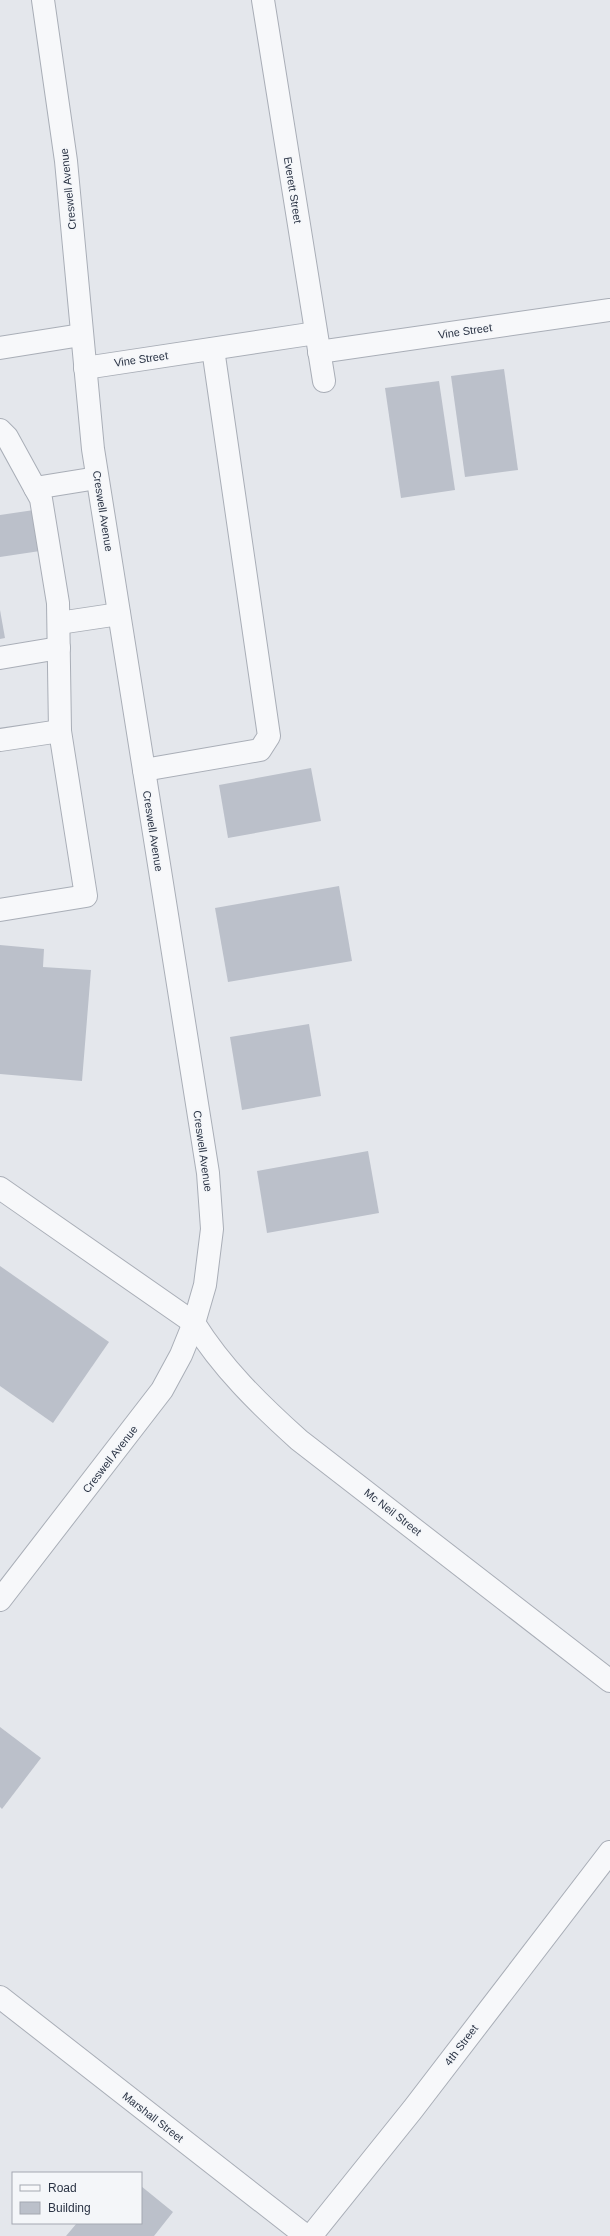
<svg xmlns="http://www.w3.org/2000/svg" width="610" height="2236" viewBox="0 0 610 2236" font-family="Helvetica,sans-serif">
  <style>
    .building { fill: #bbc0ca }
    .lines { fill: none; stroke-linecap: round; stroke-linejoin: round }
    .minor-casing { stroke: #a9aeb7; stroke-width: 24 }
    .minor { stroke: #f7f8fa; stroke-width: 22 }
    .labels { text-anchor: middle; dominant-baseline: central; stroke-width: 3; stroke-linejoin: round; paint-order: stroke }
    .street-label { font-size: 11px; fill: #2b3445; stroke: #f4f6f9 }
  </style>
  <rect width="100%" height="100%" fill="#e4e7ec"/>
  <g class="building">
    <path d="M504,369L518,470L465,477L451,376Z"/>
    <path d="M439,381L455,490L401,498L385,388Z"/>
    <path d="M34,510L40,551L0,557V515Z"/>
    <path d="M0,610L5,638L0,639Z"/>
    <path d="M311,768L321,821L228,838L219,785Z"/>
    <path d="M339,886L352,961L228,982L215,908Z"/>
    <path d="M0,945L44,949L43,967L91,970L82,1081L0,1074Z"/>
    <path d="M309,1024L321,1096L242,1110L230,1037Z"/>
    <path d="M368,1151L379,1213L267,1233L257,1171Z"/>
    <path d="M0,1266L109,1342L53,1423L0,1386Z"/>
    <path d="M0,1727L41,1758L2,1809L0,1807Z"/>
    <path d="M141,2186L173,2212L154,2236H66L77,2223H141Z"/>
  </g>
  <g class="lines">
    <defs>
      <g id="minor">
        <path d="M263,0L324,381"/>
        <path d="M0,348L81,335"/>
        <path d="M319,352L610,310"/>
        <path d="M85,368L316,333"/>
        <path d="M0,430L7,437L41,499L58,603L60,731L86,896L0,910"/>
        <path d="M35,488L97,478"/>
        <path d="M59,623L119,614"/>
        <path d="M0,658L59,648"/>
        <path d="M0,740L60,731"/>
        <path d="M144,770L260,750L269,736L213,349"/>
        <path d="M0,1188L194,1323C222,1368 259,1404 299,1440L610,1681"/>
        <path d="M0,1600L162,1390L181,1355L194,1323L205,1285L212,1229L208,1173L93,449L66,161L43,0"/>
        <path d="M0,1997L306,2236"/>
        <path d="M311,2236L413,2109L610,1852"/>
      </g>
    </defs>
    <use href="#minor" class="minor-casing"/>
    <use href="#minor" class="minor"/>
  </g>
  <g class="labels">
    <g class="street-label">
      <text transform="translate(68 189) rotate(-96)">Creswell Avenue</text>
      <text transform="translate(293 190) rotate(81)">Everett Street</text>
      <text transform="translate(465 331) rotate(-8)">Vine Street</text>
      <text transform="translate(141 359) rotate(-8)">Vine Street</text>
      <text transform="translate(103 511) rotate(81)">Creswell Avenue</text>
      <text transform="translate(153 831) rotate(81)">Creswell Avenue</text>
      <text transform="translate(203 1151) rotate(82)">Creswell Avenue</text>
      <text transform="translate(110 1459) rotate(-52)">Creswell Avenue</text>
      <text transform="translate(393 1512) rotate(38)">Mc Neil Street</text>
      <text transform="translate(461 2045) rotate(-53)">4th Street</text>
      <text transform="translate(153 2117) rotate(38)">Marshall Street</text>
    </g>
  </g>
  <rect x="12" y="2172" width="130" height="52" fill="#f4f6f9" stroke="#a4a8b1"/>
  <rect x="20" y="2185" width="20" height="6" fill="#f7f8fa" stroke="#a4a8b1"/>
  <text x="48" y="2192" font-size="12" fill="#2b3445">Road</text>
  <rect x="20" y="2202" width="20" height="12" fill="#bbc0ca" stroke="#a4a8b1"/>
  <text x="48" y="2212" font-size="12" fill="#2b3445">Building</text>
</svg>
